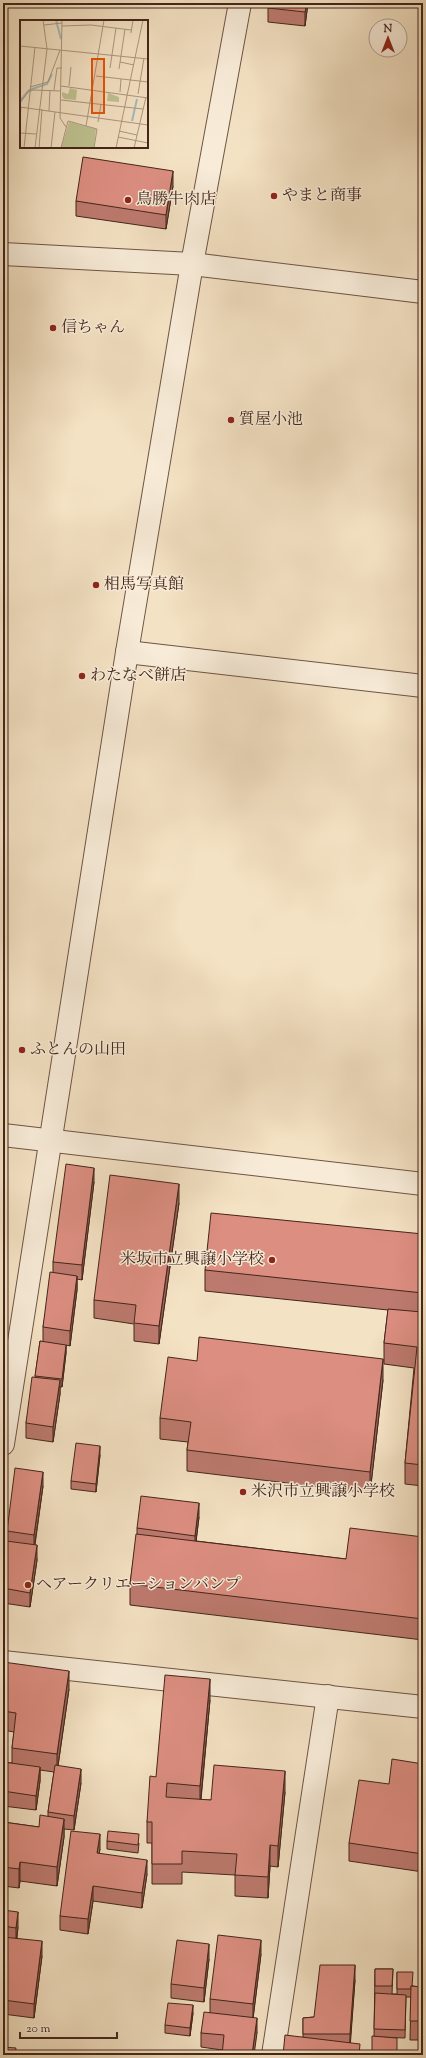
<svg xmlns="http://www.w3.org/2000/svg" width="426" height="2058" viewBox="0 0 426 2058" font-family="'Sorts Mill Goudy','Noto Serif JP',serif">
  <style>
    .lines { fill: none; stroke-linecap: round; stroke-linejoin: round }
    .minor-casing { stroke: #6f5444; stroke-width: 24 }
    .minor { stroke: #f8ecd9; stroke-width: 22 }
    .wall { fill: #bd7a6f; stroke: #43251a }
    .shaded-wall { fill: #9a635a; stroke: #43251a }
    .building { fill: #dc8e81; stroke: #43251a }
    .poi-dot { fill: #8f2418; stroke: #f8ecd9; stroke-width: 1.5 }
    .labels { text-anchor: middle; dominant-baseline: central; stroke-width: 3; stroke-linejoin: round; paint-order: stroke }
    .poi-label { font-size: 16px; fill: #43251a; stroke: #f8ecd9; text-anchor: start }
    .inset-river { fill: none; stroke: #a2babf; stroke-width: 2 }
    .inset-road { fill: none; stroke: #ad9680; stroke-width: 1 }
    .view { fill: #e0560d; fill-opacity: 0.15; stroke: #e0560d; stroke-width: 2 }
    .inset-edge { fill: none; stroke: #43251a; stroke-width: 2 }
  </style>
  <rect width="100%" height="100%" fill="#f4e2c4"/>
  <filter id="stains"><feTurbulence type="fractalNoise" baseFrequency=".005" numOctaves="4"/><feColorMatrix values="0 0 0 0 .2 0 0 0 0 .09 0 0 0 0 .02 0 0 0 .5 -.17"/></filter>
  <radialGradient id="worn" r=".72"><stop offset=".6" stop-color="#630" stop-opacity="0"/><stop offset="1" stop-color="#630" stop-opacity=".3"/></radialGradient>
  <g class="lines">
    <defs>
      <g id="minor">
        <path d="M3,254L192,264L423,292"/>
        <path d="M127,652L423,686"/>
        <path d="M3,1135L423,1184"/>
        <path d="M3,1444L127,652L192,264L240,3"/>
        <path d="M3,1662L423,1707"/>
        <path d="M273,2055L328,1696"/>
      </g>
    </defs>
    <use href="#minor" class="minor-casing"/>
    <use href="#minor" class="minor"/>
  </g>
  <g class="wall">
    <path d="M179,3H209V4Z"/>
    <path d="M268,3H308L305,26L268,22Z"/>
    <path d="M173,186L166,229L76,216V201Z"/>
    <path d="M94,1182L82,1280L77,1279V1290L70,1346L66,1345V1353L62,1387H60V1394L53,1442L26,1438V1423L35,1377L40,1341L43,1342V1327L53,1272V1262Z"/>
    <path d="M179,1203L159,1344L134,1341V1324L94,1318V1300Z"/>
    <path d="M423,1234V1486L405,1484V1463L414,1368L384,1364V1343L388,1310L205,1291V1270Z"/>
    <path d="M197,1361L383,1380L370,1493L187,1471V1450L188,1442L160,1439V1418Z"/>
    <path d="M100,1455L96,1492L71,1489V1481Z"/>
    <path d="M43,1486L35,1545L37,1560L30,1607L3,1603V1563L7,1541V1531Z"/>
    <path d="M199,1517L196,1541L346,1559L423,1537V1640L130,1605V1584L137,1534V1528Z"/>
    <path d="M3,1662L69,1689L58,1766L81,1783L74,1830L64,1829V1837L57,1886L20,1881L19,1888L3,1886V1822L39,1827L48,1816V1812L54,1772L40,1770V1781L36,1810L3,1806V1762L12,1763V1748L14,1732L3,1730Z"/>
    <path d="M210,1700L201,1800H211L285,1792L278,1867L270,1866L268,1898L235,1896V1875L182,1872V1884H152V1843H147V1822L156,1777Z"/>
    <path d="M423,1764V1872L349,1861V1843L389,1784Z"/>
    <path d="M107,1841L139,1843L138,1853L107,1849Z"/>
    <path d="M100,1849L99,1853L147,1874L142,1908L93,1901L88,1934L60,1930V1916Z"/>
    <path d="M3,1910L18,1927L17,1938L42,1956L34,2018L3,2014Z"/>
    <path d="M261,1954L253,2018L257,2033L222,2050L201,2047V2033L210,2013V1999Z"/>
    <path d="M209,1959L204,2002L171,1998V1984Z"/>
    <path d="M375,1969H393L392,1994H397V1972L413,1986L419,1987L423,1980V2040H410L411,1997H406L405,2038L374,2037Z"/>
    <path d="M355,1980L350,2043L360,2055L303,2037V2018L314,2017Z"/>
    <path d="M193,2013L190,2036L165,2033V2025Z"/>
  </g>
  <g class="shaded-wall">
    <path d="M307,3H308L305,26V12Z"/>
    <path d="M173,171V186L166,229V215Z"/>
    <path d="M94,1168V1182L82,1280V1265Z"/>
    <path d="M179,1184V1203L159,1344V1326Z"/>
    <path d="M77,1276V1290L70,1346V1331Z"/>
    <path d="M66,1345V1353L62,1387V1379Z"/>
    <path d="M383,1359V1380L370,1493V1472Z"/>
    <path d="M60,1380V1394L53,1442V1427Z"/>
    <path d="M100,1446V1455L96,1492V1484Z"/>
    <path d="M43,1472V1486L34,1549V1535Z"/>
    <path d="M199,1503V1517L195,1550V1536Z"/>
    <path d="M37,1545V1560L30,1607V1593Z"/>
    <path d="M69,1671V1689L57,1772V1754Z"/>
    <path d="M210,1679V1700L200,1807V1786Z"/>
    <path d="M40,1767V1781L36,1810V1796Z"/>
    <path d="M81,1769V1783L74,1830V1816Z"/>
    <path d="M285,1771V1792L278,1867V1846Z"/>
    <path d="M64,1819V1837L57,1886V1867Z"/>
    <path d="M100,1834V1849L97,1867V1853Z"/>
    <path d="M270,1845V1866L268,1898V1877Z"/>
    <path d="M147,1860V1874L142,1908V1893Z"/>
    <path d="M20,1862V1881L19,1888V1869Z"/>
    <path d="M93,1886V1901L88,1934V1919Z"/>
    <path d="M18,1912V1927L16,1942V1928Z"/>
    <path d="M261,1940V1954L253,2019V2004Z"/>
    <path d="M42,1941V1956L34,2018V2004Z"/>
    <path d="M209,1944V1959L204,2002V1988Z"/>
    <path d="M355,1965V1980L350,2049V2034Z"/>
    <path d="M193,2005V2013L190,2036V2028Z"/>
    <path d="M257,2018V2033L254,2055H252Z"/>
  </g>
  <g class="building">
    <path d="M268,3H307L305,12L268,8Z"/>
    <path d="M83,157L173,171L166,215L76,201Z"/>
    <path d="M66,1164L94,1168L82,1265L53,1262Z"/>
    <path d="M110,1175L179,1184L159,1326L134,1323L136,1305L94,1300Z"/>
    <path d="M211,1213L423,1234V1293L205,1270Z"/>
    <path d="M50,1272L77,1276L70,1331L43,1327Z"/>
    <path d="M423,1300V1465L405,1463L417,1347L384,1343L388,1309L422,1312Z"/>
    <path d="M199,1337L383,1359L370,1472L187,1450L191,1422L160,1418L168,1357L197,1361Z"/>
    <path d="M40,1341L66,1345L62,1379L35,1376Z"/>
    <path d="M32,1377L60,1380L53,1427L26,1423Z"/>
    <path d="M76,1443L100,1446L96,1484L71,1481Z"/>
    <path d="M15,1468L43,1472L34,1535L7,1531Z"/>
    <path d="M141,1496L199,1503L195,1536L137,1528Z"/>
    <path d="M350,1528L423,1537V1619L130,1584L136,1534L346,1559Z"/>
    <path d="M6,1541L37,1545L30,1593L3,1588V1563Z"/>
    <path d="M3,1662L69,1671L57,1754L12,1748L16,1713L3,1711Z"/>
    <path d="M165,1675L210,1679L200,1786L167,1783L166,1797L211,1800L214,1765L285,1771L278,1846L270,1845L268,1877L235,1875L237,1854L182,1851V1864H152V1822H147L150,1776L156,1777Z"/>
    <path d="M392,1759L423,1764V1854L349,1843L359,1780L389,1784Z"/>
    <path d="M3,1762L40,1767L36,1796L3,1791Z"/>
    <path d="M55,1765L81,1769L74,1816L48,1812Z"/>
    <path d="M40,1815L64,1819L57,1867L20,1862L19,1869L3,1867V1822L39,1827Z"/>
    <path d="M71,1831L100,1834L97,1853L147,1860L142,1893L93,1886L88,1919L60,1916Z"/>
    <path d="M108,1831L139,1834L138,1845L107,1841Z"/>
    <path d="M3,1910L18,1912L16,1928L3,1926Z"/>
    <path d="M218,1935L261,1940L253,2004L210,1999Z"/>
    <path d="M3,1937L42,1941L34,2004L3,2000Z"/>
    <path d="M177,1940L209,1944L204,1988L171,1984Z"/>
    <path d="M320,1965H355L350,2034H303V2018L314,2017Z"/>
    <path d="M375,1969H393L392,1986H375Z"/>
    <path d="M397,1972H413L412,1986H411V1989H397Z"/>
    <rect x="419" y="1980" width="4" height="7"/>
    <path d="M411,1986L423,1987V2021H410Z"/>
    <path d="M375,1993L406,1995L405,2030L374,2029Z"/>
    <path d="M168,2003L193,2005L190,2028L165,2025Z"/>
    <path d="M204,2012L257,2018L252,2055H222L224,2035L201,2033Z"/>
    <path d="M285,2035L360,2044L359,2055H283Z"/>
    <path d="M372,2036L397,2038V2055H372Z"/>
    <path d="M3,2047L16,2048L15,2055H3Z"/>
  </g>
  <g class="poi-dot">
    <circle cx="274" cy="196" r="4"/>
    <circle cx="128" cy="200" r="4"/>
    <circle cx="53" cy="328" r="4"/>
    <circle cx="231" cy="420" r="4"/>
    <circle cx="96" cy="585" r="4"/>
    <circle cx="82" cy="676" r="4"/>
    <circle cx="22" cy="1050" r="4"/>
    <circle cx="272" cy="1260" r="4"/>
    <circle cx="243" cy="1492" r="4"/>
    <circle cx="28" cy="1585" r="4"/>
  </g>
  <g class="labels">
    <g class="poi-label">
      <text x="282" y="196">やまと商事</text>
      <text x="136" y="200">鳥勝牛肉店</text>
      <text x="61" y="328">信ちゃん</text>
      <text x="239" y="420">質屋小池</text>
      <text x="104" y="585">相馬写真館</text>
      <text x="90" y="676">わたなべ餅店</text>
      <text x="30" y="1050">ふとんの山田</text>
      <text x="264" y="1260" text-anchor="end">米坂市立興譲小学校</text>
      <text x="251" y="1492">米沢市立興譲小学校</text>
      <text x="36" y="1585">ヘアークリエーションバンプ</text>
    </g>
  </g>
  <g transform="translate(20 20)">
    <rect width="128" height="128" fill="#f4e2c4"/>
    <path d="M50,68L57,70L56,80L44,79L42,76V72L48,74ZM88,73L99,77V82L87,81ZM49,102L76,109L74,128H41Z" fill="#bfc291"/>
    <path class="inset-river" d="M36,0L41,19M0,81L9,70L27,64L32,54M112,101L117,79"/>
    <path class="inset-road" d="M42,0L40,98L46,107M24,5L42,3M42,6L71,5L111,10M111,13L113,0M0,17V39M0,26L128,39M100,42L114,45M90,48L96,8M99,49L105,9M76,56L128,62M41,66L128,78M49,66L51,47M10,67L28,62L40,30M34,70L37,48H42M100,72L101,59M118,74L124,38M41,80L123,89M0,83L8,72L13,70L41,71M0,87L128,105M29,91L30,70M0,99L1,87M78,102L81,84M66,106L84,0M99,111L117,115M0,113L16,114M98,117L128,123M4,128L15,27M15,128L27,29L23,0M19,128L22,89M31,128L35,92M41,128L48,101L77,109L74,128M96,128L123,0M114,128L126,77"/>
    <path class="view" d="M72,39H84V93H72Z"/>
    <rect width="128" height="128" class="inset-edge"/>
  </g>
  <rect width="426" height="2058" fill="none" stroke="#f4e2c4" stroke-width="16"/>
  <rect x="4" y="4" width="418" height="2050" fill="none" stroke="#43251a" stroke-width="2"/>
  <rect x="8" y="8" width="410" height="2042" fill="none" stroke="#43251a"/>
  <g transform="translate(388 38)"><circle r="19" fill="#f8ecd9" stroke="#b09c8d"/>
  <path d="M0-3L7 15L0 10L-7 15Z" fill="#8f2418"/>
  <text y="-6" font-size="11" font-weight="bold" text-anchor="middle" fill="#43251a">N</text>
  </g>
  <path d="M20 2032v6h97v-6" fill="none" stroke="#43251a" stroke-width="2"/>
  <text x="26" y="2032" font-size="12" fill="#43251a" stroke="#f8ecd9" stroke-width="3" paint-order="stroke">20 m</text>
  <rect width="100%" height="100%" filter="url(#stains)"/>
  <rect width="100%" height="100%" fill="url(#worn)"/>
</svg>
